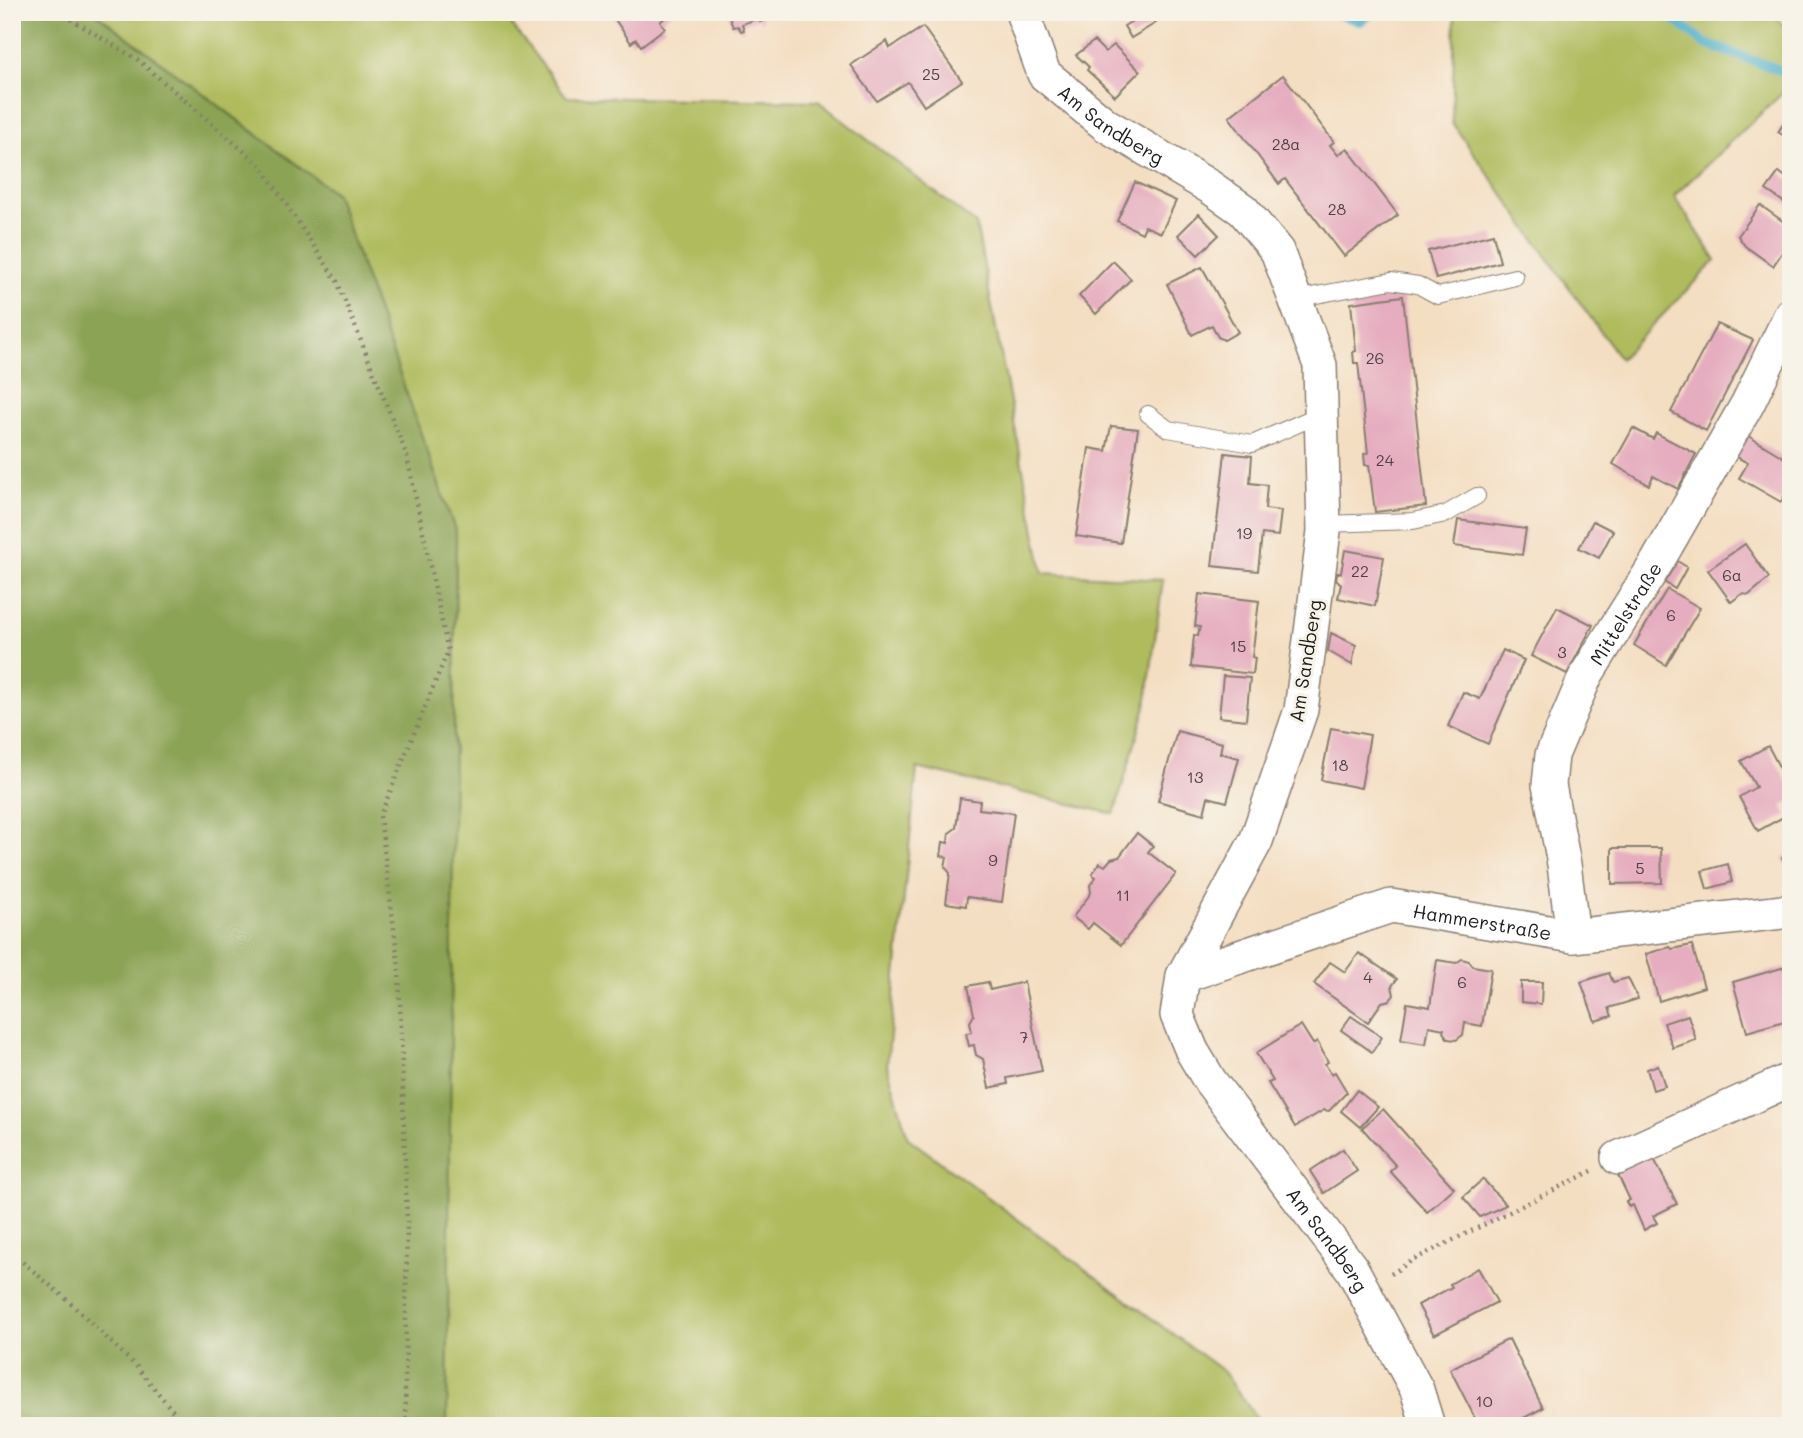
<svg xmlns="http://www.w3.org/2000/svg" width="1803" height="1438" viewBox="0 0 1803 1438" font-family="Mali,sans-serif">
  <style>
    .green { fill: #afbb5d; stroke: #666c3c; stroke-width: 2 }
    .forest { fill: #8ba354; stroke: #546038; stroke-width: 2 }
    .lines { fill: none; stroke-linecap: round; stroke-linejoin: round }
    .stream { stroke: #4cb0cb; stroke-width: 10 }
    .building { fill: #e6adc0 }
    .lane-casing { stroke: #887d6f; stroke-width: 18 }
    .street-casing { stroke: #887d6f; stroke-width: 36 }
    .path { stroke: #887d6f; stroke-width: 4.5; stroke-dasharray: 2 5; stroke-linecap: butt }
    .lane { stroke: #fff; stroke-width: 16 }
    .street { stroke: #fff; stroke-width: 33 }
    .labels { text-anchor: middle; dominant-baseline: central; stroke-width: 6; stroke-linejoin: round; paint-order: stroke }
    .number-label { font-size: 16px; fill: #4e4045 }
    .street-label { font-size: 19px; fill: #1c1c1c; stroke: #f7f3e8 }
  </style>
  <rect width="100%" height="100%" fill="#f7f3e8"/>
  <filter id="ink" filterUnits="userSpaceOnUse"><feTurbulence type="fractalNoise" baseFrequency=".0143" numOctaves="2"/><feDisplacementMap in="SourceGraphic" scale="14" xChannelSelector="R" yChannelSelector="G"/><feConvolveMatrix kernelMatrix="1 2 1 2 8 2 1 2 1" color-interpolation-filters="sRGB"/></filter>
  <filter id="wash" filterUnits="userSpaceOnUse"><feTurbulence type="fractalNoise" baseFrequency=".00686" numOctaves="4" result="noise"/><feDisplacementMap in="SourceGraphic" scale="28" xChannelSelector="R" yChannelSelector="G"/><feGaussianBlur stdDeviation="1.57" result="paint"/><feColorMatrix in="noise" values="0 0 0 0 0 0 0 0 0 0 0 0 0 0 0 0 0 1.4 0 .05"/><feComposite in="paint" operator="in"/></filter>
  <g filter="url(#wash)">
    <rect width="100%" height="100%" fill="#f4dec2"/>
    <g class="green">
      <path d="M94,12H502L567,97L818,101L976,224L1043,573L1163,580L1146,706L1114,814L917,768L887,1065L908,1138L1224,1372L1262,1426H447L456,533L336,194Z"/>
      <path d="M1455,12H1772L1791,35V85L1674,196L1716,260L1620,359L1452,123Z"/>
    </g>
    <path class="forest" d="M12,12H94L336,194L456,533L447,1426H12Z"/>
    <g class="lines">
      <g class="stream">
        <path d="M1334,12L1360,21L1373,12"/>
        <path d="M1410,12H1443"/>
        <path d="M1664,12L1706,44L1791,74"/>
      </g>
    </g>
    <g id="blocks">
      <g class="building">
        <path d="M610,12H672L660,22L665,28L641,46L636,39L631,43Z"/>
        <path d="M727,12H785L784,17L780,19L779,15L772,17L771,14L761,17L763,21L760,22L759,18L742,24L744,30L741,31L738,26L733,27Z"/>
        <path d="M1147,12H1150L1156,23L1131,38L1124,26Z"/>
        <path d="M923,27L962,81L924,106L908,82L877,101L851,65L887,41L890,48Z"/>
        <path d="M1094,41L1105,52L1114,45L1140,71L1115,96L1087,70L1089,67L1076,55Z"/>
        <path d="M1283,75L1334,142L1330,145L1338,155L1347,148L1398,215L1344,256L1285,179L1279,184L1229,117Z"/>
        <path d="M1791,113V140L1778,132Z"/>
        <path d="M1779,172L1791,181V207L1766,190Z"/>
        <path d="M1135,182L1176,201L1161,233L1145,226L1142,233L1117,221Z"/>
        <path d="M1760,205L1791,227V239L1773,266L1745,246L1738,236Z"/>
        <path d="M1199,214L1219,235L1198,255L1178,235Z"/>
        <path d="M1493,234L1500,262L1436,279L1428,251Z"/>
        <path d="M1113,261L1131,279L1096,314L1079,296Z"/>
        <path d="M1202,267L1238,332L1224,340L1218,337L1212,325L1192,335L1167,284Z"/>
        <path d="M1403,296L1426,506L1375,512L1369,465H1365L1364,454L1368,453L1358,363H1354L1353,352L1356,351L1351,303Z"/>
        <path d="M1717,324L1753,340L1706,431L1671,412Z"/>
        <path d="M1111,426L1138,429L1121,543L1076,536L1089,448L1106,451Z"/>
        <path d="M1633,428L1653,439L1656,433L1696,454L1678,489L1653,476L1649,485L1613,464Z"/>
        <path d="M1745,434L1791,462V485L1781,502L1739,478L1748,463L1733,455Z"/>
        <path d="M1225,453L1252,456L1250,483L1267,485L1265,509L1281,511L1278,536L1262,534L1258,571L1212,566Z"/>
        <path d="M1458,520L1526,529L1522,555L1454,546Z"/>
        <path d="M1593,521L1613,531L1599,558L1579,548Z"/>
        <path d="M1745,544L1769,578L1749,595L1742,594L1731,602L1708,570Z"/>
        <path d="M1345,550L1384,557L1375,606L1338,598L1341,584L1336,579L1337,573H1341Z"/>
        <path d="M1674,559L1687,567L1675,589L1661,580Z"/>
        <path d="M1667,589L1700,608L1666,665L1634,645Z"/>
        <path d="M1199,594L1259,601L1252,657L1255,658L1253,674L1191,667L1194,635L1198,636L1200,627L1195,626Z"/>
        <path d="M1557,607L1593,625L1567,674L1531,656Z"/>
        <path d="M1331,633L1356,645L1352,665L1328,651Z"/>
        <path d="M1503,650L1524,660L1488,744L1448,726L1463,692L1480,699Z"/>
        <path d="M1223,676L1250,678L1246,720L1219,717Z"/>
        <path d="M1331,728L1370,735L1361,788L1321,780Z"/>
        <path d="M1177,731L1222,743L1220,753L1239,758L1227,802L1208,797L1204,814L1158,801Z"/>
        <path d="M1768,746L1791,789V801L1782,806L1787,815L1758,831L1739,797L1756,787L1741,761Z"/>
        <path d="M960,798L980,801L979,809L1014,813L1002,902L967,897L966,906L946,903L950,873L945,867L947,857L941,856L943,842L948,843L949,833L956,828Z"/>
        <path d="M1137,833L1153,846L1148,852L1176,874L1121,945L1093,923L1088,929L1073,917L1091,893L1090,885L1096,877L1092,874L1100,863L1105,866L1111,859L1119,857Z"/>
        <path d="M1612,848H1661L1662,883L1612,884Z"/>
        <path d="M1791,853V873L1782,858Z"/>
        <path d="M1728,864L1732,882L1707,889L1702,871Z"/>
        <path d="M1692,945L1704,987L1659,1001L1646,954L1670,947L1672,949Z"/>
        <path d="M1359,953L1397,979L1392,986L1394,995L1390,1000L1382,1002L1368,1022L1314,984L1330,962L1345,972Z"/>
        <path d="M1462,959L1469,961L1473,966L1491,969L1482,1026L1465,1023L1463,1035L1456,1040L1448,1039L1443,1032L1444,1029L1429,1026L1426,1044L1401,1040L1407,1003L1430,1007L1437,960L1456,963Z"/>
        <path d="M1785,967L1791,985V1019L1747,1032L1733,982Z"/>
        <path d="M1609,973L1613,982L1628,978L1638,999L1609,1008L1612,1016L1595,1021L1581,982Z"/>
        <path d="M988,982L990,990L1024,982L1042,1071L1007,1078L1008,1084L989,1088L983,1059L976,1055L974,1045L969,1046L966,1033L972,1032L970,1022L974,1015L968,986Z"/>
        <path d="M1521,982H1542L1541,1004L1521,1002Z"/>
        <path d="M1688,1015L1696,1040L1673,1048L1664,1023Z"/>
        <path d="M1351,1016L1382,1037L1372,1052L1341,1030Z"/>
        <path d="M1301,1025L1313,1044L1317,1041L1328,1062L1325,1064L1331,1074L1335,1072L1347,1092L1329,1111L1324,1110L1295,1127L1268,1083L1273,1081L1256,1053Z"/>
        <path d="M1658,1065L1665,1086L1653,1090L1647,1069Z"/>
        <path d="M1357,1090L1378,1107L1360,1127L1341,1111Z"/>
        <path d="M1383,1109L1454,1188L1427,1212L1390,1171L1396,1166L1362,1128Z"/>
        <path d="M1343,1149L1357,1171L1324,1193L1310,1171Z"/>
        <path d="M1651,1153L1677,1204L1653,1216L1657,1223L1644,1230L1633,1205L1629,1207L1626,1202L1630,1200L1616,1171Z"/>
        <path d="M1483,1179L1506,1205L1480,1217L1463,1197Z"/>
        <path d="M1478,1268L1497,1302L1434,1335L1418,1305L1452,1287L1450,1284Z"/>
        <path d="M1509,1339L1543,1408L1508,1426H1479L1450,1369Z"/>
      </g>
    </g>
  </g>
  <g filter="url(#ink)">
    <use href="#blocks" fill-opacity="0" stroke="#887d6f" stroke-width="2"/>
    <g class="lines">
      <defs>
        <g id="lane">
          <path d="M1295,299L1391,281L1418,285L1438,296L1515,277"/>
          <path d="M1148,414L1168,429L1252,444L1321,414"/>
          <path d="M1324,524L1413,521L1446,514L1477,496"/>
        </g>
        <g id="street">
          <path id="s1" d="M1022,12L1044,74L1106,125L1210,187L1243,210L1277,251L1320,365L1324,531L1301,710L1256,841L1183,976L1177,1015L1192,1051L1210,1081L1352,1269L1417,1390L1428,1426"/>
          <path id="s2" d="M1573,936L1564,864L1549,785L1552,755L1586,675L1657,562L1748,403L1791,314"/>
          <path id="s3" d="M1183,976L1391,906L1573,936L1791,911"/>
          <path d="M1618,1158L1791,1079"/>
        </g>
      </defs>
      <use href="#lane" class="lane-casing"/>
      <use href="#street" class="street-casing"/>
      <g class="path">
        <path d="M59,12L138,60L261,166L337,281L407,456L448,651L380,816L399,969L407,1221L405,1392L407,1426"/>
        <path d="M12,1253L65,1298L137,1367L185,1426"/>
        <path d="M1391,1274L1413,1260L1592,1171"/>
      </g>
      <use href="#lane" class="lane"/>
      <use href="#street" class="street"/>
    </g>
  </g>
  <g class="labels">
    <g class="number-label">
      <text x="931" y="73">25</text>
      <text x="1286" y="143">28a</text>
      <text x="1337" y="208">28</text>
      <text x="1375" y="357">26</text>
      <text x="1385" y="459">24</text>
      <text x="1244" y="532">19</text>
      <text x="1360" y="570">22</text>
      <text x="1732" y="574">6a</text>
      <text x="1671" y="614">6</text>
      <text x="1238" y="645">15</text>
      <text x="1562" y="651">3</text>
      <text x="1340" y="764">18</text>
      <text x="1195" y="776">13</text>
      <text x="993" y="859">9</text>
      <text x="1640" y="867">5</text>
      <text x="1123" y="894">11</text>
      <text x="1368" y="976">4</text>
      <text x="1462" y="981">6</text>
      <text x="1024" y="1036">7</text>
      <text x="1484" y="1400">10</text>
    </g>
    <g class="street-label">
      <text stroke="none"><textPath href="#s1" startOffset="150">Am Sandberg</textPath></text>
      <text stroke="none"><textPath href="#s2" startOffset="343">Mittelstraße</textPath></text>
      <text transform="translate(1305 661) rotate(-81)">Am Sandberg</text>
      <text stroke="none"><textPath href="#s3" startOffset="312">Hammerstraße</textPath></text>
      <text stroke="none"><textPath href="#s1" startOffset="1432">Am Sandberg</textPath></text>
    </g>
  </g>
  <rect width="1803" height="1438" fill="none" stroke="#f7f3e8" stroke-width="42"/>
</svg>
